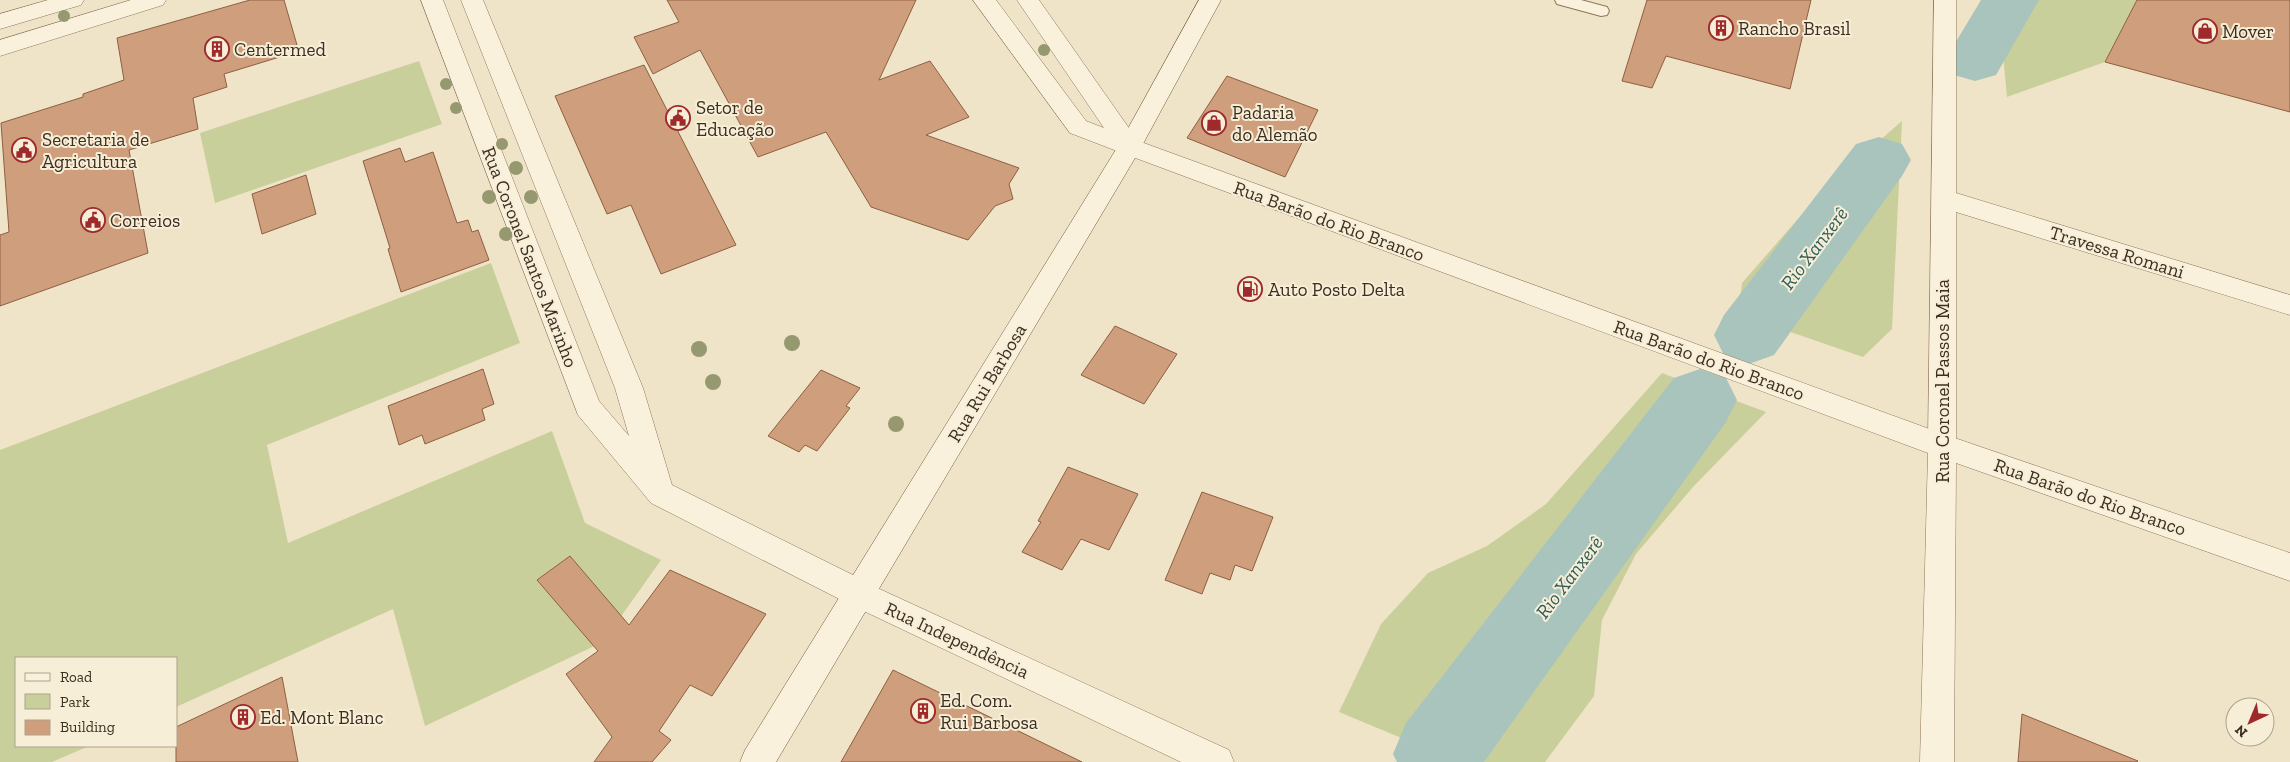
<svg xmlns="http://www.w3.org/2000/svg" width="2290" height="762" viewBox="0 0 2290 762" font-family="'Zilla Slab',serif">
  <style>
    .green { fill: #c9cf9b }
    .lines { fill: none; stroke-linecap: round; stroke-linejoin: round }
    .river { fill: #a9c4bc; fill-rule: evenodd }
    .building { fill: #cf9f7d; stroke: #8d5f41 }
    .service-casing { stroke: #8d765c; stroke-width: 2 }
    .minor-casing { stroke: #8d765c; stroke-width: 1 }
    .tertiary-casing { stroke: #8d765c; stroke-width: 1 }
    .secondary-casing { stroke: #6f573f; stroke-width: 1 }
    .service { fill: #faf1dc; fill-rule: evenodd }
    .minor { fill: #faf1dc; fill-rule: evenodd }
    .tertiary { fill: #faf1dc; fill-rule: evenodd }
    .secondary { fill: #faf1dc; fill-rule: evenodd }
    .tree { fill: #96986f }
    .labels { text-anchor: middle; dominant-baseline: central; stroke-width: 4; stroke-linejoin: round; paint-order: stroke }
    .poi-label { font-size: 19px; fill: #3d2e20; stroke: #f7eed8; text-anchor: start }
    .street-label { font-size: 19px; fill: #3d2e20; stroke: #f7eed8 }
    .water-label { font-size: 20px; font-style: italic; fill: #2f5d5a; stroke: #f7eed8 }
  </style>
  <rect width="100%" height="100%" fill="#f0e4c8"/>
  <g class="green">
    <path d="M1998,0H2137L2105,62L2007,97Z"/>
    <path d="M419,61L442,124L215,203L200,133Z"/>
    <path d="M1902,121L1892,329L1863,357L1738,314L1742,283L1825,188Z"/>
    <path d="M491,263L520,343L267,445L288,543L552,431L585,523L661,560L603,642L425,726L393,609L176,707V658H16V746H89L52,762H0V450Z"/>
    <path d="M1662,373L1766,412L1693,487L1636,554L1602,620L1594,696L1545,762H1459L1339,712L1381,624L1428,573L1487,546L1546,504Z"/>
  </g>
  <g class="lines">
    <g class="river">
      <path d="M1981,0H2039L1996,75L1975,81L1954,75L1945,60Z"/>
      <path d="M1879,137L1902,144L1911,160L1902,176L1774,355L1749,364L1724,355L1714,335L1724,315L1856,144Z"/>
      <path d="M1700,369L1726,378L1737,400L1726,422L1484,762H1397L1393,754L1406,723L1674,378Z"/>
    </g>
  </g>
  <g class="building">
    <path d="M250,0H284L297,45L281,50L283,56L224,74L227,87L193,98L198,129L129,150L148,253L0,306V235L9,232L1,123L83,97V94L124,80L117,38Z"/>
    <path d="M667,0H916L879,80L930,61L969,117L926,135L1019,168L1009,184L1013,199L995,206L968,240L871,207L826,132L758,157L700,50L653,74L634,37L679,22Z"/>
    <path d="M1647,0H1811L1790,89L1666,56L1652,88L1622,81Z"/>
    <path d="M2137,0H2290V112L2105,62Z"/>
    <path d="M644,65L736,245L661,274L631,205L607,214L555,96Z"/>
    <path d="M1227,76L1318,110L1285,177L1187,138Z"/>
    <path d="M400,148L405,162L433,152L457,223L468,220L472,232L478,230L489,260L401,292L388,249L390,248L363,161Z"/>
    <path d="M306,175L316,214L262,234L252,194Z"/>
    <path d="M1115,326L1177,354L1144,404L1081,375Z"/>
    <path d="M483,369L494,404L482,409L485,420L425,444L422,435L399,445L388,406Z"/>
    <path d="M821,370L860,388L846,406L850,408L817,451L805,445L799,452L768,436Z"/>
    <path d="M1068,467L1138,494L1109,550L1081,539L1062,570L1022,552L1041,522L1038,521Z"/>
    <path d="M1202,492L1273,517L1252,571L1235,565L1230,580L1210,573L1202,594L1165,580Z"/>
    <path d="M570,556L629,625L670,570L766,614L712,696L690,685L659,731L671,740L652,762H594L612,737L566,674L598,651L537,580Z"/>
    <path d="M893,670L1082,762H841Z"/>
    <path d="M282,677L298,762H176V727Z"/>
    <path d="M2022,714L2138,761L2137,762H2018Z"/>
  </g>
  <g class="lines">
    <defs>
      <path id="service" d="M1555,0H1581L1607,7L1609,11L1607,15L1601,16L1557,4Z"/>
      <g id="minor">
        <path d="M421,0H443L599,401L629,436L615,388L461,0H483L643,388L672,485L871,584L875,594L871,604L860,608L849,604L651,503L578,415Z"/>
        <path d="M973,0H996L1086,121L1104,128L1017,0H1039L1138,141L1142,147L1138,153L1130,156L1070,133Z"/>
        <path d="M1934,0H1956V193L2290,295V315L1956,212V446L1952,455L1942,458L1932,455L1928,446Z"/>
      </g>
      <g id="tertiary">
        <path d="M48,0H84L81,5L0,29V14Z"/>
        <path d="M131,0H166L163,5L0,56V40Z"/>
        <path d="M1130,138L1946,435L2290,553V581L1956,463L1954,762H1920L1928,453L1122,153L1118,147L1122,141Z"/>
        <path d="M860,580L1229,750L1234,762H1181L849,604L845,594L849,584Z"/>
      </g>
      <path id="secondary" d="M1199,0H1221L1138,153L776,762H740L745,750L1120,143Z"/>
    </defs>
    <use href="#service" class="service-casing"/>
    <use href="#minor" class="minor-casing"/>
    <use href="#tertiary" class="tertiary-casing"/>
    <use href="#secondary" class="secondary-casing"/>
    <use href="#service" class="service"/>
    <use href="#minor" class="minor"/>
    <use href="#tertiary" class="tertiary"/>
    <use href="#secondary" class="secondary"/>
  </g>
  <g class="tree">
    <circle cx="64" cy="16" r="6"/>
    <circle cx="1044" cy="50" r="6"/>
    <circle cx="446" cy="84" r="6"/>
    <circle cx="456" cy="108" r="6"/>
    <circle cx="502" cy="144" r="6"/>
    <circle cx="516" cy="168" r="7"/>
    <circle cx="489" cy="197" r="7"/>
    <circle cx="531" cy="197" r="7"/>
    <circle cx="506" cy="234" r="7"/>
    <circle cx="792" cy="343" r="8"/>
    <circle cx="699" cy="349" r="8"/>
    <circle cx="713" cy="382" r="8"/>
    <circle cx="896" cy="424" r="8"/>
  </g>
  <defs>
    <symbol id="building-ring" viewBox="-11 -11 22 22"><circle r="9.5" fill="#f7eed8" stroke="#9e2a2b" stroke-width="1.5"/><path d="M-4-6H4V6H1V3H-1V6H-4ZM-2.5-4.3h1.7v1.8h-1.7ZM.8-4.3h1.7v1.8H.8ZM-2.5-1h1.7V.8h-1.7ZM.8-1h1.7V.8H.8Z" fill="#9e2a2b"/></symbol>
    <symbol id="shop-ring" viewBox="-11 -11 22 22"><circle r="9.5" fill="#f7eed8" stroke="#9e2a2b" stroke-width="1.5"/><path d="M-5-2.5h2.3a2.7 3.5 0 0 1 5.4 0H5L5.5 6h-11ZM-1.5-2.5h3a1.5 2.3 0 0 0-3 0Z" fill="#9e2a2b"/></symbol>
    <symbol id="civic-ring" viewBox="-11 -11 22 22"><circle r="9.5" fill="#f7eed8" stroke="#9e2a2b" stroke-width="1.5"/><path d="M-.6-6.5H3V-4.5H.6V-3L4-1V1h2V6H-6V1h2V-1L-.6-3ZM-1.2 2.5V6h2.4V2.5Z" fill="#9e2a2b"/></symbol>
    <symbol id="fuel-ring" viewBox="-11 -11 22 22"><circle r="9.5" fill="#f7eed8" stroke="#9e2a2b" stroke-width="1.5"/><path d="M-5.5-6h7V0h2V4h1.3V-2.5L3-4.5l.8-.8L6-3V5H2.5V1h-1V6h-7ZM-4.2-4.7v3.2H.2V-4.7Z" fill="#9e2a2b"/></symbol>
  </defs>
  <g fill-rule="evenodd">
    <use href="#building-ring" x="1707" y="14" width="28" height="28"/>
    <use href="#shop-ring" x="2191" y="17" width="28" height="28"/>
    <use href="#building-ring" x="203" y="35" width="28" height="28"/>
    <use href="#civic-ring" x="664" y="104" width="28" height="28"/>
    <use href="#shop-ring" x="1200" y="109" width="28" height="28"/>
    <use href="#civic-ring" x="10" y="136" width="28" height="28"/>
    <use href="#civic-ring" x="79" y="206" width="28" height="28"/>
    <use href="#fuel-ring" x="1236" y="275" width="28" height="28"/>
    <use href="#building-ring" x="909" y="697" width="28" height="28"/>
    <use href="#building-ring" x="229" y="703" width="28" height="28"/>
  </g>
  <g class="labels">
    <g class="poi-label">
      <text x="1738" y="28">Rancho Brasil</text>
      <text x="2222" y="31">Mover</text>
      <text x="234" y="49">Centermed</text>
      <text x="696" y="107">Setor de<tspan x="696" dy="22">Educação</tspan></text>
      <text x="1232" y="112">Padaria<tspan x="1232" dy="22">do Alemão</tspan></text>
      <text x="42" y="139">Secretaria de<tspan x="42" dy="22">Agricultura</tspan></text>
      <text x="110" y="220">Correios</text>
      <text x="1268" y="289">Auto Posto Delta</text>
      <text x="940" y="700">Ed. Com.<tspan x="940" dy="22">Rui Barbosa</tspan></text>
      <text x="260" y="717">Ed. Mont Blanc</text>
    </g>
    <g class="street-label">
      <text transform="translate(1329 221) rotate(20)">Rua Barão do Rio Branco</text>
      <text transform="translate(2117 252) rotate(17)">Travessa Romani</text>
      <text transform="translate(530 257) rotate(69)">Rua Coronel Santos Marinho</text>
      <text transform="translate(1709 360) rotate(20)">Rua Barão do Rio Branco</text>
      <text transform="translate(1942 381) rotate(-90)">Rua Coronel Passos Maia</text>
      <text transform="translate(987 383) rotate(-59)">Rua Rui Barbosa</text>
      <text transform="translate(2090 497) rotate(19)">Rua Barão do Rio Branco</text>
      <text transform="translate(957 640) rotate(25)">Rua Independência</text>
    </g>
    <g class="water-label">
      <text transform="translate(1814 248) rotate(-53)">Rio Xanxerê</text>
      <text transform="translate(1569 577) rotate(-53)">Rio Xanxerê</text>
    </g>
  </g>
  <rect x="15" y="657" width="162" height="90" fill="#f7eed8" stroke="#ada18e"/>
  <rect x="25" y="673" width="25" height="8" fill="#faf1dc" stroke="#ada18e"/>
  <text x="60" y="682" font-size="15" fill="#3d2e20">Road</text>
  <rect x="25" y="694" width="25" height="15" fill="#c9cf9b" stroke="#ada18e"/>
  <text x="60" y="707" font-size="15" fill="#3d2e20">Park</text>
  <rect x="25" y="720" width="25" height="15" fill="#cf9f7d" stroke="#ada18e"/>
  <text x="60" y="732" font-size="15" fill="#3d2e20">Building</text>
  <g transform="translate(2250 722) rotate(224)"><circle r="24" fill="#f7eed8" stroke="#ada18e"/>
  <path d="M0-4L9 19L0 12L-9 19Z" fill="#9e2a2b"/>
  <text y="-8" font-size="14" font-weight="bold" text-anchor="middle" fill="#3d2e20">N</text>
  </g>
</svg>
